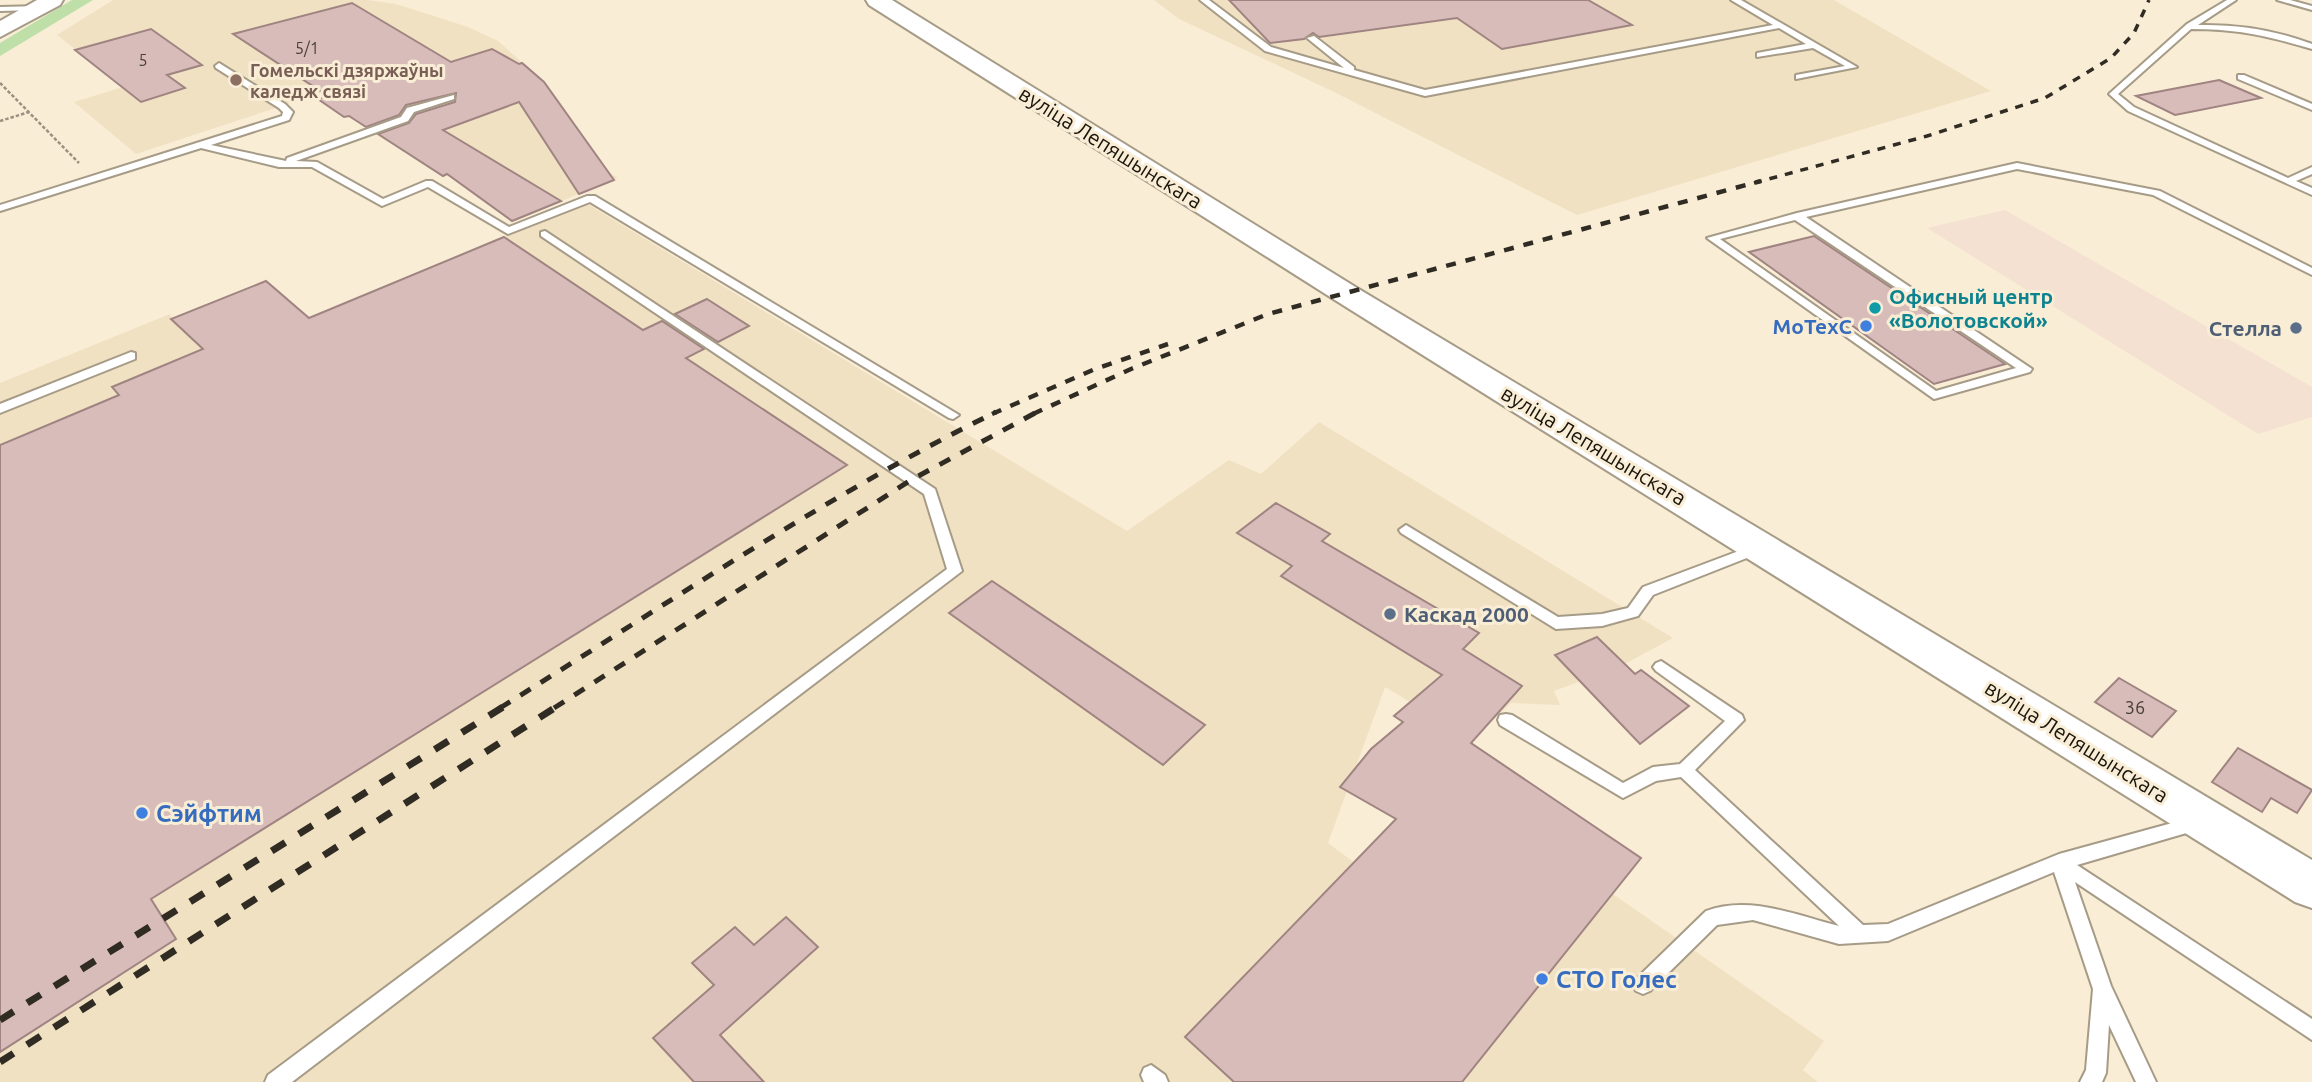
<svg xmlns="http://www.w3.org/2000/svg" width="2312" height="1082" viewBox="0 0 2312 1082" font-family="Ubuntu,sans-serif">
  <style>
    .commercial { fill: #f4e1d1 }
    .built { fill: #f1e1c3 }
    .green { fill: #bedfa8 }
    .building { fill: #d8bcb9; stroke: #9f8481; stroke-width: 2 }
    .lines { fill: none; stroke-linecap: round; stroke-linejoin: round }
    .lane-casing { stroke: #a69b86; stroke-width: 4 }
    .secondary-casing { stroke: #a69b86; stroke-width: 4 }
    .path { stroke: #9a9181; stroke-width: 2.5; stroke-dasharray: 3.5 2; stroke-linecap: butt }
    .lane { fill: #fff; fill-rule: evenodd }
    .secondary { fill: #fff; fill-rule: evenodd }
    .rail-far3 { stroke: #312c23; stroke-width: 3.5; stroke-dasharray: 8 8; stroke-linecap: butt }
    .rail-far2 { stroke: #312c23; stroke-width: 4.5; stroke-dasharray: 10 10; stroke-linecap: butt }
    .rail-far1 { stroke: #312c23; stroke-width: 5; stroke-dasharray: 12 12; stroke-linecap: butt }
    .rail { stroke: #312c23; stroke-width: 7; stroke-dasharray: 16 16; stroke-linecap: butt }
    .education-dot { fill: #8d6e63; stroke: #f9edd6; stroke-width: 2.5 }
    .culture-dot { fill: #0f9aa8; stroke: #f9edd6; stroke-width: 2.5 }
    .shop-dot { fill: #3f7fe0; stroke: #f9edd6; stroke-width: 2.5 }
    .service-dot { fill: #5c6f8a; stroke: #f9edd6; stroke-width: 2.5 }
    .labels { text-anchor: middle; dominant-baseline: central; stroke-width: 6; stroke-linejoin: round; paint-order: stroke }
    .far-number-label { font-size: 16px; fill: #483e37 }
    .far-education-label { font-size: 18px; font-weight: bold; fill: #785e54; stroke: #f9edd6; text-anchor: start }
    .number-label { font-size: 18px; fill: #483e37 }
    .street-label { font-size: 21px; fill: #18140c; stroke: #f9edd6 }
    .culture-label { font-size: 21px; font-weight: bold; fill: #0d838f; stroke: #f9edd6; text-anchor: start }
    .shop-label { font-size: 21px; font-weight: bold; fill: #366cbe; stroke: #f9edd6; text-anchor: end }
    .service-label { font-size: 21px; font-weight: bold; fill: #4e5e75; stroke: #f9edd6; text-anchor: end }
    .near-shop-label { font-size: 24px; font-weight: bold; fill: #366cbe; stroke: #f9edd6; text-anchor: start }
  </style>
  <rect width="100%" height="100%" fill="#f9edd6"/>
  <path class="commercial" d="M2005,210L2312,387V417L2258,434L1927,228Z"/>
  <g class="built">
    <path d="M113,0H368L396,4L468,27L498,41L544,82L605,170L618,178L512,221L447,174L443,176L349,116L344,117L318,99L332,94L327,91L136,154L74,102L123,87L57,35Z"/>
    <path d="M1154,0H1834L1991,91L1577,215L1334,92L1179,19Z"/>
    <path d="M586,203L1127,531L1229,460L1261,474L1319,422L1673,638L1621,666L1554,691L1560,705L1511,703L1492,721L1460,699L1440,720L1385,687L1328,843L1448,932L1470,742L1641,858L1613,894L1824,1041L1803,1070L1818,1082H0V383L170,314L172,319L266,281L309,318Z"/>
  </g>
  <path class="green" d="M72,0H93L0,56V43Z"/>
  <g class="building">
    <path d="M1229,0H1588L1632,25L1502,49L1457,18L1319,37L1313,33L1304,39L1270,43Z"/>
    <path d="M352,3L451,62L492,49L519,64L522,63L544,82L614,180L579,194L519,102L443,130L561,201L512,221L447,174L443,176L378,134L409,123L416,114L455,102L456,93L406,105L399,115L366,127L349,116L344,117L318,99L328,96L233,34Z"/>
    <path d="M151,29L202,65L167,75L185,88L141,102L75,50Z"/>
    <path d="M2219,80L2261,98L2175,115L2136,96Z"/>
    <path d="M1814,236L2005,364L1934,384L1749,252Z"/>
    <path d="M504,237L643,330L662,321L704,349L686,358L847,465L151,899L176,939L0,1052V445L119,395L112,387L203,349L171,319L266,281L309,318Z"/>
    <path d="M707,299L749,326L718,342L675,314Z"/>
    <path d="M1276,503L1330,534L1322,541L1479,633L1463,649L1522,686L1471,743L1641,858L1462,1082H1234L1185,1037L1396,819L1340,787L1371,749L1403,722L1394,716L1442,675L1281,576L1292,566L1237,533Z"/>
    <path d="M992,581L1205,725L1163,765L949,613Z"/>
    <path d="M1597,637L1635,674L1641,670L1689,706L1640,744L1555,655Z"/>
    <path d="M2119,678L2176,711L2152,737L2095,702Z"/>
    <path d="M2238,748L2312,790L2297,813L2271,798L2262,812L2212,782Z"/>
    <path d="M786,917L818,947L720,1035L764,1082H694L653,1038L714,985L692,963L735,927L754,945Z"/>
  </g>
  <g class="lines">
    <defs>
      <g id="lane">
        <path d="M1200,0H1209L1271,47L1344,68L1307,38L1314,36L1354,67V70L1425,90L1773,25L1731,0H1741L1857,67L1796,79V75L1845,66L1813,48L1757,57V53L1806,44L1779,28L1425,96L1265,51Z"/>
        <path d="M2227,0H2236L2198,25C2237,24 2275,30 2312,44V49C2268,36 2238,29 2191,29L2118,94L2134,107L2288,178L2312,167V174L2296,181L2312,188V195L2128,111L2109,94L2187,24Z"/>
        <path d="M2277,0H2290L2312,6V10Z"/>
        <path d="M41,6L42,8L38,10L0,11V7Z"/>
        <path d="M219,63L285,104L293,112L289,120L211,145L286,161L287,158L401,117L407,108L454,95V99L414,112L408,121L296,161L317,162L383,199L426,181H432L509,227L587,196H595L959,415L953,419L949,418L590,202L508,234L428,187L382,206L312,167H279L201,148L0,211V205L282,116L283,112L279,108L216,68L215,66Z"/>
        <path d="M2238,75H2244L2312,104V110L2238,79Z"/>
        <path d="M2017,163L2160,191L2312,268V275L2153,195L2017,169L1806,217L2032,369L2030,372L1934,399L1707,238L1797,213ZM1795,220L2016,368L1936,391L1720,239Z"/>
        <path d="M545,231L935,489L962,571L292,1082H265L268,1075L947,569L924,494L541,236V232Z"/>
        <path d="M131,352L135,353V359L0,413V404Z"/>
        <path d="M1406,525L1558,617L1602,614L1628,608L1643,587L1752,546L1757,544L1764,549L1762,552L1653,595L1638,616L1602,626L1556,629L1401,533L1399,530Z"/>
        <path d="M1661,661L1742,715L1744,720L1695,770L1863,925L1888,924L2059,854L2194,817L2200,819L2203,824L2200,829L2077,865L2312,1019V1040L2075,882L2111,986L2156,1082H2136L2109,1025L2106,1073L2102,1082H2080L2086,1070L2093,989L2054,872L1888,941L1839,944L1753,920L1717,925L1650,991L1643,994L1636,991L1633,985L1636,979L1706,911C1749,895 1796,915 1839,926L1681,777L1656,781L1623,798L1500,725L1498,720L1500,715L1506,714L1512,715L1623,783L1653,767L1680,764L1725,721L1656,671L1653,667L1656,663Z"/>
        <path d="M1151,1065L1165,1075L1168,1082H1144L1141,1075L1144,1068Z"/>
      </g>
      <g id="secondary">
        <path d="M37,0H63L60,5L0,37V21Z"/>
        <path d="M866,0H892L1357,288L2312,860V908L2295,902L1335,300L869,5Z"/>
      </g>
    </defs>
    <use href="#lane" class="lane-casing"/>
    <use href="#secondary" class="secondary-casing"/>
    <g class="path">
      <path d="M0,83L79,163"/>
      <path d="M0,121L29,112"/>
    </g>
    <use href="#lane" class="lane"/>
    <use href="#secondary" class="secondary"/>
    <path class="rail-far3" d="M1754,183L1927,136L2045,98L2111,58L2134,33L2149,0"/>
    <g class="rail-far2">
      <path d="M992,414L1095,369L1168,344"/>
      <path d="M1033,414L1131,369L1268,314L1761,181"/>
    </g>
    <g class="rail-far1">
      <path d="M500,708C663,607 823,497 996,412"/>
      <path d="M554,708L911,480L1037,412"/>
    </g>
    <g class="rail">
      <path d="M0,1020L503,707"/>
      <path d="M0,1062L556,707"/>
    </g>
  </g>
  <circle class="education-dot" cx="236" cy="80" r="7"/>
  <circle class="culture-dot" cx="1875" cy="308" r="7"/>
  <g class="shop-dot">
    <circle cx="1866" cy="326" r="7"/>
    <circle cx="142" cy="813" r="7"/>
    <circle cx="1542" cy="979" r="7"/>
  </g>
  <g class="service-dot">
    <circle cx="2296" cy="328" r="7"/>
    <circle cx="1390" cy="614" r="7"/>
  </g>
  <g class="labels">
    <g class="far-number-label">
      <text x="307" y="48">5/1</text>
      <text x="143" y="60">5</text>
    </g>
    <g class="far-education-label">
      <text x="250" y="70">Гомельскі дзяржаўны<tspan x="250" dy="21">каледж связі</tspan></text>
    </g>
    <g class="number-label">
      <text x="2135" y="707">36</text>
    </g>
    <g class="street-label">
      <text transform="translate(1111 147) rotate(32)">вуліца Лепяшынскага</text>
      <text transform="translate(1594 445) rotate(31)">вуліца Лепяшынскага</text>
      <text transform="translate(2077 741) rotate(32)">вуліца Лепяшынскага</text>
    </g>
    <g class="culture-label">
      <text x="1889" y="296">Офисный центр<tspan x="1889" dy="24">«Волотовской»</tspan></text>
    </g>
    <g class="shop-label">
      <text x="1852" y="326">MoTexC</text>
    </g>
    <g class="service-label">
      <text x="2282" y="328">Стелла</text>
      <text x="1404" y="614" text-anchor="start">Каскад 2000</text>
    </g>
    <g class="near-shop-label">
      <text x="156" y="813">Сэйфтим</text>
      <text x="1556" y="979">СТО Голес</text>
    </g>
  </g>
</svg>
